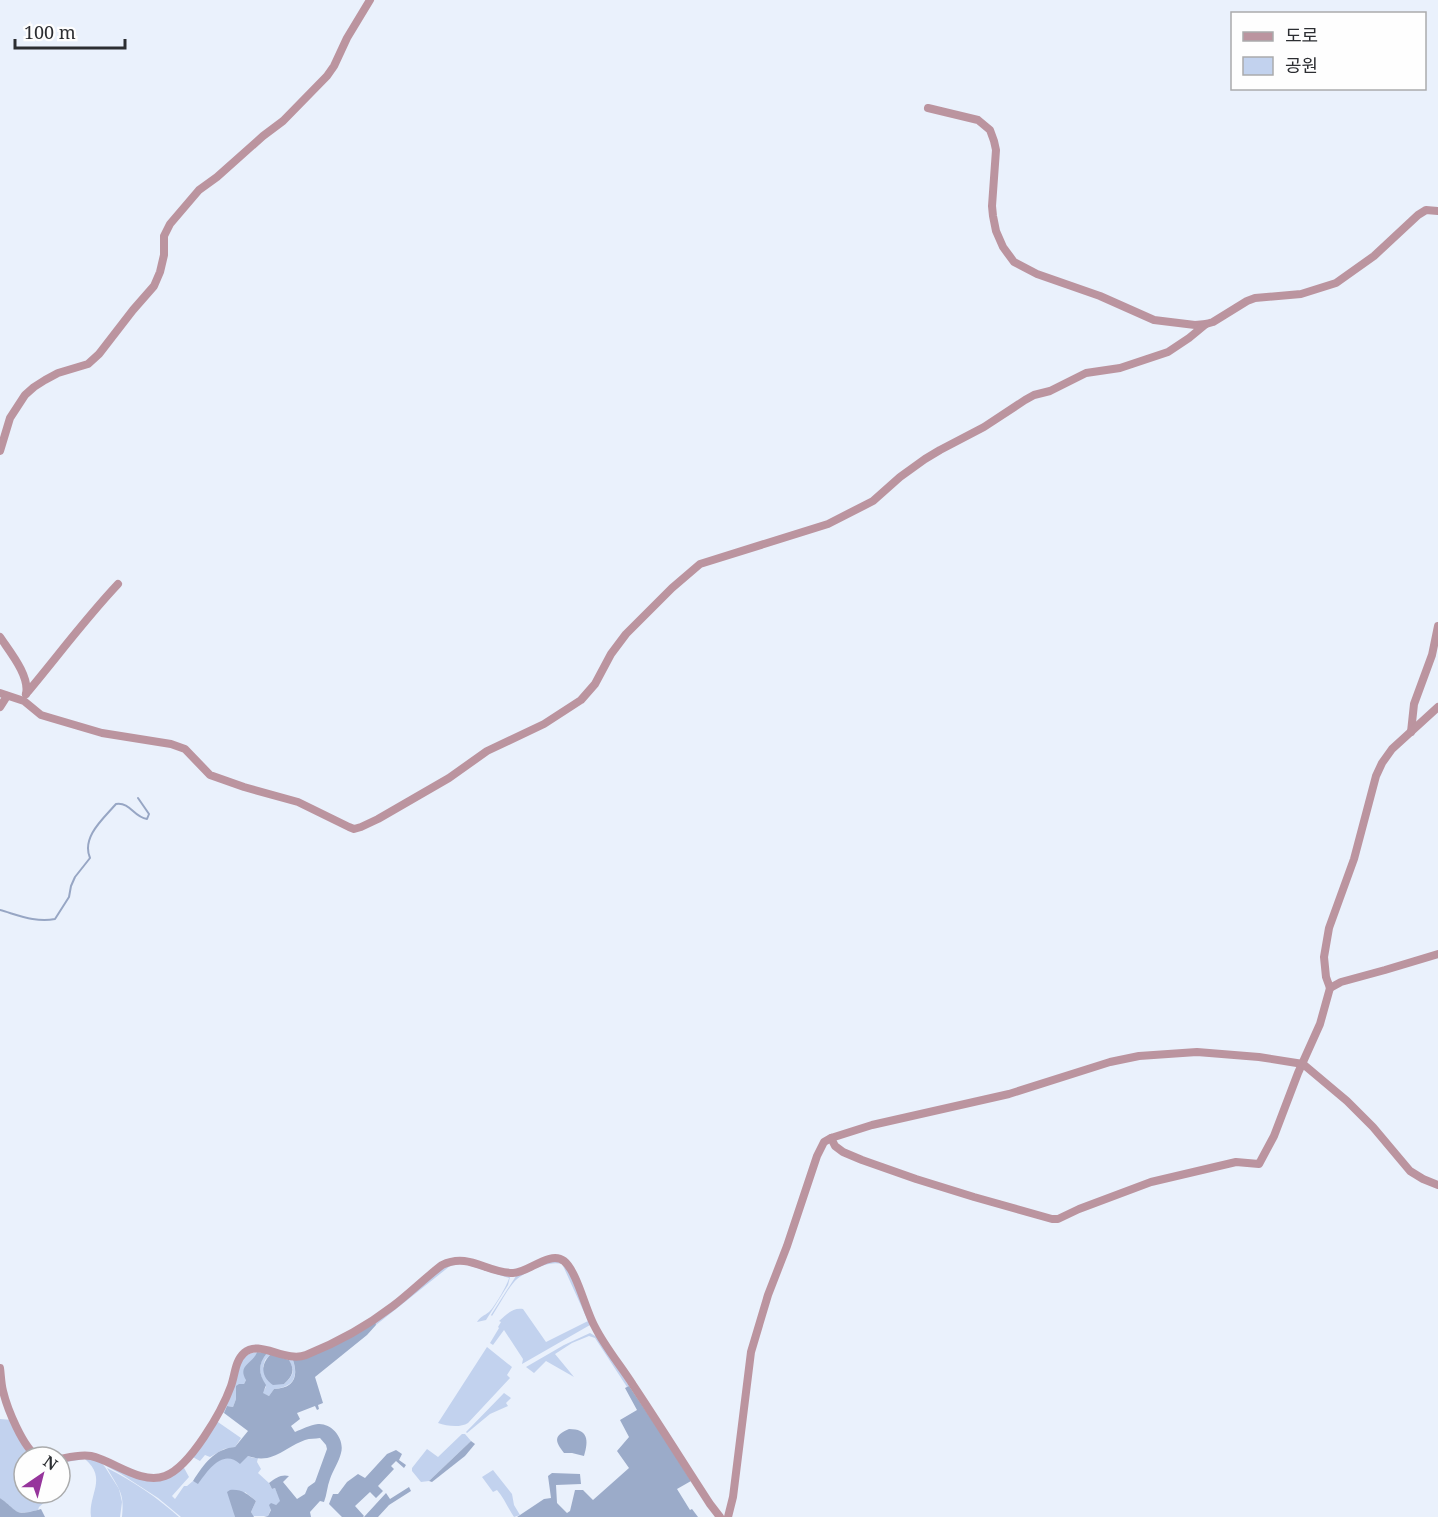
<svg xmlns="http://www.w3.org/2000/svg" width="1438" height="1517" viewBox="0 0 1438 1517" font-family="'Noto Serif','Noto Sans KR',serif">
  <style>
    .green { fill: #c2d2ee }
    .forest { fill: #9babc9 }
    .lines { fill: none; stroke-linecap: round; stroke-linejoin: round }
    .stream { stroke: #97a6c4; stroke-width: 2 }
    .minor { stroke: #bb949f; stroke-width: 8 }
  </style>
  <rect width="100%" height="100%" fill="#eaf1fc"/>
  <g class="green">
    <path d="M557,1261C573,1266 584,1309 590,1325L522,1364L523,1359L504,1330L493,1345L490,1343L499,1328L498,1327L501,1322L499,1321C506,1315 513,1307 523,1309L546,1342L588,1321L564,1268L562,1264C549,1260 527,1271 517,1279C509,1286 498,1307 492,1316L491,1315L516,1276L544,1263Z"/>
    <path d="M460,1262L510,1277L508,1285L486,1320L477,1322C481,1316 484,1316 489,1312C494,1308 508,1284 509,1278L461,1263L450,1266L376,1325L375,1320L443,1267Z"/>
    <path d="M590,1333L597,1337L629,1386L627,1387L595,1338L589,1336L572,1343L555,1354L574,1377L546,1361L534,1373L526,1367L564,1345Z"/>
    <path d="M487,1347L512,1367L507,1375L510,1378L468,1423C460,1428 447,1426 438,1423Z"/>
    <path d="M257,1352L255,1359L250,1362L246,1380L244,1384L236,1391V1399L233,1407L227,1406L224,1413L220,1411L241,1362C245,1355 249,1353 257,1352Z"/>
    <path d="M267,1353L271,1354L265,1360L263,1367L284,1384C294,1375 295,1372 289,1360H293C299,1379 292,1387 274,1389L269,1396L262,1393L266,1387C259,1373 257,1366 267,1353Z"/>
    <path d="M504,1393L511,1398L506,1403L508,1406L490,1414L467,1433L466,1432Z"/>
    <path d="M0,1419L12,1420L34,1457H24V1493H55L39,1507L38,1510C14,1517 17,1510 0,1498Z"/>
    <path d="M215,1420L241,1438L235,1447L224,1449L210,1457L205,1455L200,1461L191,1456Z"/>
    <path d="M462,1434H465L471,1441L429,1481L421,1482L412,1471V1468L427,1449L438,1457Z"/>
    <path d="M248,1456L253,1458H258L257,1462L261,1469L258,1473L269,1483L272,1489L275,1488L281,1501L271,1509L268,1516H253L251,1512L256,1501L245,1492L234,1511L235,1517H181L158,1498L121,1474L106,1466L101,1461L153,1480L183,1466L189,1477L172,1496L175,1499L184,1486H187L193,1481L198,1483C205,1473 214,1459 228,1458C235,1457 241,1459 248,1456Z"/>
    <path d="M76,1457L99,1460L105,1467L119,1489L122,1502L120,1517H91C88,1494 108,1479 85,1459L60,1463V1461Z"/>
    <path d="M107,1468C133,1481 158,1498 179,1517H122C125,1492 118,1488 107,1468Z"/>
    <path d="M493,1470L512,1494L514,1505L520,1515L514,1517C508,1508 504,1498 497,1490L493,1492L482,1477Z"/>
  </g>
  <g class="forest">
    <path d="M375,1320L376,1325L367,1335L315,1377L323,1403L318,1405L319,1409L317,1410L315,1406L297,1413L300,1419L291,1426L295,1432C302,1429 310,1425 318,1424C332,1423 345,1439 341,1453C339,1462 333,1470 330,1479C327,1487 327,1494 324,1502L320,1501L310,1512L311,1517H264L268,1516L271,1510L269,1505L271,1503L276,1505L280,1501L275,1488L272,1489L269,1483C276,1478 281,1474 289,1476L283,1482L297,1499L305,1494L308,1487L315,1482L327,1449L326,1445L320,1438C315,1439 310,1438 305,1440C285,1447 273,1465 248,1456L240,1464C223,1448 208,1470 198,1484L193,1481C204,1464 214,1449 235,1447L248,1431L224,1413L227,1406L233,1407L236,1399V1386L239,1384H244L246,1380C237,1365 253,1364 257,1352L267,1353C258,1364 258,1373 266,1385L263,1393L269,1396L274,1389C293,1388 299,1378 293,1360Z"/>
    <path d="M271,1354L289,1360C295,1370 293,1376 284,1384L273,1385C261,1377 260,1364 271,1354Z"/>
    <path d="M629,1386L660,1432L691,1481L677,1489L690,1510L692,1509L698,1517H517L544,1499L551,1498L548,1476L552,1473L580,1474L581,1484L556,1485L557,1503L567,1513L570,1511L575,1490H583L593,1500L629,1468L617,1451L629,1437L620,1420L637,1410L625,1388Z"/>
    <path d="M569,1429C588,1429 589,1440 584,1456L572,1453H564C555,1441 553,1436 569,1429Z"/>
    <path d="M471,1441L475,1444L465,1456L432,1482L429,1481Z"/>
    <path d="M396,1450L402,1454L399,1460L406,1465L404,1468L396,1461L391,1466L394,1469L378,1486L383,1491L376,1498L370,1492L355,1506L364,1516L363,1517H342L329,1504L333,1494H338L347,1482L358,1474L365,1478L387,1454Z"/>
    <path d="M409,1487L411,1491L389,1505L378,1517H364L386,1493L390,1499Z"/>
    <path d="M230,1490C242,1489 247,1494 256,1501L251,1512L254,1517H235L227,1492Z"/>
    <path d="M0,1498C20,1512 13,1517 41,1509L45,1517H0Z"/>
  </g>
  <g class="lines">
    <path class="stream" d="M0,910C18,915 36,923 55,919L69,897L71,886L75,877L90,858C81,837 104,818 116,804C131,802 133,817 147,819L149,814L138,798"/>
    <g class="minor">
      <path d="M928,108L978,120L990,130L994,141L996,150L992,206L993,216L996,231L1003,247L1014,262L1037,274L1100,296L1154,320L1195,325L1206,324L1213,322L1247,301L1255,298L1301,294L1336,283L1374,256L1418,215L1426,210L1438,211"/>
      <path d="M0,451L10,418L25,395L34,387L45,380L58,373L88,364L99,354L133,310L154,286L160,272L164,255V236L170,224L199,190L217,177L263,136L283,121L327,76L334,66L347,38L370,0"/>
      <path d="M0,637C10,652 30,676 26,694"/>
      <path d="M0,693L24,701L41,715L51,718L102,733L171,744L185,749L210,775L244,787L298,802L349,827L354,829L361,827L378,819L449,778L487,751L544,724L581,700L595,684L611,654L626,634L672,588L700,564L828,524L873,501L900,477L925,459L940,450L984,427L1025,400L1034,395L1050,391L1086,373L1120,368L1168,352L1189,338L1206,324"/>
      <path d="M26,694C57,657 85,619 118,584"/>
      <path d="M0,707L7,696"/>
      <path d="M1411,732L1414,704L1432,655L1438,626"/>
      <path d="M1330,988L1341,982L1385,970L1438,954"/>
      <path d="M831,1138L835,1146L843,1152L862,1160L916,1179L974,1197L1052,1219H1058L1079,1209L1151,1182L1236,1162L1259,1164L1274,1136L1298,1073L1320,1024L1330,988L1326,977L1324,957L1329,928L1354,859L1376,776L1382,763L1392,749L1438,707"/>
      <path d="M0,1368C1,1375 1,1383 3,1391C7,1408 23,1448 38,1457"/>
      <path d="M60,1459C70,1457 81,1454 91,1456C114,1461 141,1485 165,1476C190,1467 222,1411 231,1386C235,1375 235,1361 244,1353C259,1339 285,1363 306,1355C336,1343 367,1326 393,1306C410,1293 425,1278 442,1265C469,1252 486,1273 513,1273C528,1273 550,1250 564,1261C577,1271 586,1312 595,1327C605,1347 621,1366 633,1385C659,1424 684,1464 710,1504L720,1517"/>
      <path d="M728,1517L733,1497L751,1352L768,1295L787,1246L817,1156L824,1142L831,1138L872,1125L1009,1094L1110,1062L1139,1056L1197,1052L1259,1057L1303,1064L1347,1101L1373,1127L1410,1171L1423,1179L1438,1185"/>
    </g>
  </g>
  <rect x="1231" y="12" width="195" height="78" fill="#fefefe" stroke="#aaabac" stroke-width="1.5"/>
  <rect x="1243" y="32" width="30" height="9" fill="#bb949f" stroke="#aaabac" stroke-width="1.5"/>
  <text x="1285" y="42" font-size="18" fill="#2c2e32">도로</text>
  <rect x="1243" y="57" width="30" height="18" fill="#c2d2ee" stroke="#aaabac" stroke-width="1.5"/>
  <text x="1285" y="72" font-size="18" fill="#2c2e32">공원</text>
  <g transform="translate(42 1475) rotate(35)"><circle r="28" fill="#fefefe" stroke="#aaabac" stroke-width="1.5"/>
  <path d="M0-4.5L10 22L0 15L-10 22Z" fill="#96359c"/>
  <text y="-9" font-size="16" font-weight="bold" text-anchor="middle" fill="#2c2e32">N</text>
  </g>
  <path d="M15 39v9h110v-9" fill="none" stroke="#2c2e32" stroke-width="3"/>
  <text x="24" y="39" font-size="18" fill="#2c2e32" stroke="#fefefe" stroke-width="4.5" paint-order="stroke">100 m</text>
</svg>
